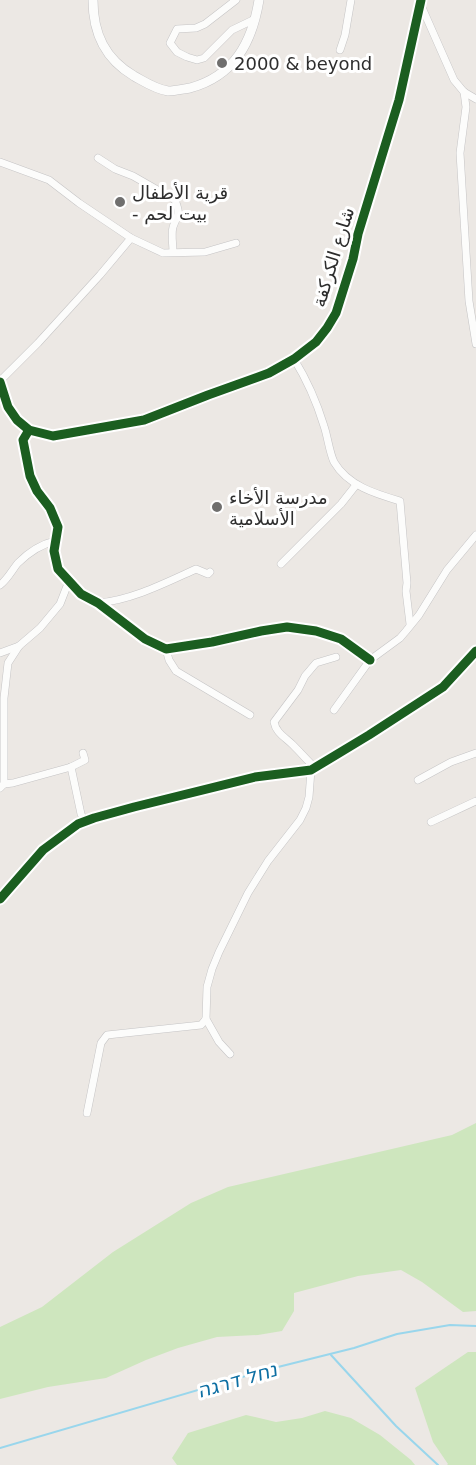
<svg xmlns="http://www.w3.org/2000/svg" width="476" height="1465" viewBox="0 0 476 1465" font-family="'DejaVu Sans',Cairo,'Noto Sans Hebrew',sans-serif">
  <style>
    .green { fill: #cee6be }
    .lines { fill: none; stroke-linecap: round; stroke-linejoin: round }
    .stream { stroke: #99d6ec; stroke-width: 2 }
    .street-casing { stroke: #c5c4c5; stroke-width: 8 }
    .secondary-casing { stroke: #c5c4c5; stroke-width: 10 }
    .street { stroke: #fcfcfb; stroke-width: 7 }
    .secondary { stroke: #fcfcfb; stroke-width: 9 }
    .cycleway-casing { stroke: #fff; stroke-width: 13 }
    .cycleway { stroke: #1b5e20; stroke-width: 9 }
    .poi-dot { fill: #706f6e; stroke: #fff; stroke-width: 2 }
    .labels { text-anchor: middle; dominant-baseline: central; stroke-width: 6; stroke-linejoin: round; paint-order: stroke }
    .poi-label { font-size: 18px; fill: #2e2e2e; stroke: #fff; text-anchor: start }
    .street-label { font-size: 18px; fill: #2e2e2e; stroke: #fff }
    .water-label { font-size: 20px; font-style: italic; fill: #0d6fa3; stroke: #fff }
  </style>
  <rect width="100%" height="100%" fill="#ece8e4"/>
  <g class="green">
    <path d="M476,1123V1311L463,1312L422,1282L401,1270L358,1276L294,1293V1311L282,1331L258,1335L217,1337L178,1348L146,1360L106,1378L48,1387L0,1399V1327L42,1307L113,1252L191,1203L228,1187L452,1135Z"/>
    <path d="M468,1352H476V1465H447L448,1464L433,1442L415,1388Z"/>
    <path d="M325,1411L351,1418L380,1435L411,1460L415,1465H177L172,1458L188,1433L246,1415L276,1422L302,1418Z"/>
  </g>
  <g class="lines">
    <g class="stream">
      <path d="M331,1355L396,1426L438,1465"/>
      <path d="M0,1448L266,1370L354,1348L397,1334L450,1325L476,1326"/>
    </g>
    <defs>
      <g id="street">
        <path d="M236,0L205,24L196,28L177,29L170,43L177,52L187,57L197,60L204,58L232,30L255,19"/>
        <path d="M420,3L454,80L464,92L476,99"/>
        <path d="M340,50L345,35L351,0"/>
        <path d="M464,92L466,107L460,153L469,301L476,344"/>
        <path d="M98,158L115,169L133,176L175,200C181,216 178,213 173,227C171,235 173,244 173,252"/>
        <path d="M0,162L49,180L79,203L131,238L163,253L205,252L236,243"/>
        <path d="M294,359C307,380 317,403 324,426C328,438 329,451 334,462C348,486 376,494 400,501L407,583L406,591L410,624"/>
        <path d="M0,381L38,343L100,275L131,238"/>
        <path d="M29,430L23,440L30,476L37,491L50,508L58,527L54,551L58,569L81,594L98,603L145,639L166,649L212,642L261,631L287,627L316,631L341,639L370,660"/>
        <path d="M281,564L341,504L356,485"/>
        <path d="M0,585C8,579 12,570 18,563C28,553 42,544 55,541"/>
        <path d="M98,603C132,600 165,583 196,569L208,574L210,572"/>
        <path d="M166,649L169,660L176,671L250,715"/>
        <path d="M0,653L19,646"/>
        <path d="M334,710L370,660L400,638L406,631L419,615L447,570L476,535"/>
        <path d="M71,767L81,814L85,822"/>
        <path d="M315,768C307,760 300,752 293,745C285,737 276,733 274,722L298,690L305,676L316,663L336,657"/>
        <path d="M418,780L451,762L476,753"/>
        <path d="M4,784L13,783L71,767L85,760L83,753"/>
        <path d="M0,788L4,784V698L8,663L19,646L40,628L60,604L69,581"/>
        <path d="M431,822L476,801"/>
        <path d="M230,1054L219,1042L206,1019L207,987L212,969L219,952L248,893L268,861L300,820L306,808L309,797L311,770L369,735L443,687L476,651"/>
        <path d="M87,1113L101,1043L107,1035L201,1025L206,1019"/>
      </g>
      <g id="secondary">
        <path d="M93,0C93,34 105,59 134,76C145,82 155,89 168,91C175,91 183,89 190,88C234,76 252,43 259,0"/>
        <path d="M0,382L8,407L17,420L29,430L53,436L144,420L208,395L269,373L294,359L316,342L327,328L336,313L353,259L358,234L399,100L421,0"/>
        <path d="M0,899L43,850L78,824L94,818L134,807L255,777L311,770"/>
      </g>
    </defs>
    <use href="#street" class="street-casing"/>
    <use href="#secondary" class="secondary-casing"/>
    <use href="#street" class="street"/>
    <use href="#secondary" class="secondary"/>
    <defs>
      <g id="cycleway">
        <path d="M0,382L8,407L17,420L29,430L53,436L144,420L208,395L269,373L294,359L316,342L327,328L336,313L353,259L358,234L399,100L421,0"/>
        <path d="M29,430L23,440L30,476L37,491L50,508L58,527L54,551L58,569L81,594L98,603L145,639L166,649L212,642L261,631L287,627L316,631L341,639L370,660"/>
        <path d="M0,899L43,850L78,824L94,818L134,807L255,777L311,770L369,735L443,687L476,651"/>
      </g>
    </defs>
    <use href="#cycleway" class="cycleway-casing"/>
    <use href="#cycleway" class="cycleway"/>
  </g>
  <g class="poi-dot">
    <circle cx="222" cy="63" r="6"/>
    <circle cx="120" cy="202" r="6"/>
    <circle cx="217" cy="507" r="6"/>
  </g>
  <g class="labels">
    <g class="poi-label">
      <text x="234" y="63">2000 &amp; beyond</text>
      <text x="132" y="192">قرية الأطفال<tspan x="132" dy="21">- بيت لحم</tspan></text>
      <text x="229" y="497">مدرسة الأخاء<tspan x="229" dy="21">الأسلامية</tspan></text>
    </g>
    <g class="street-label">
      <text transform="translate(333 257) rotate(-73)">شارع الكركفة</text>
    </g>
    <g class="water-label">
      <text transform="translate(237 1380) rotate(-16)">נחל דרגה</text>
    </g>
  </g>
</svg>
